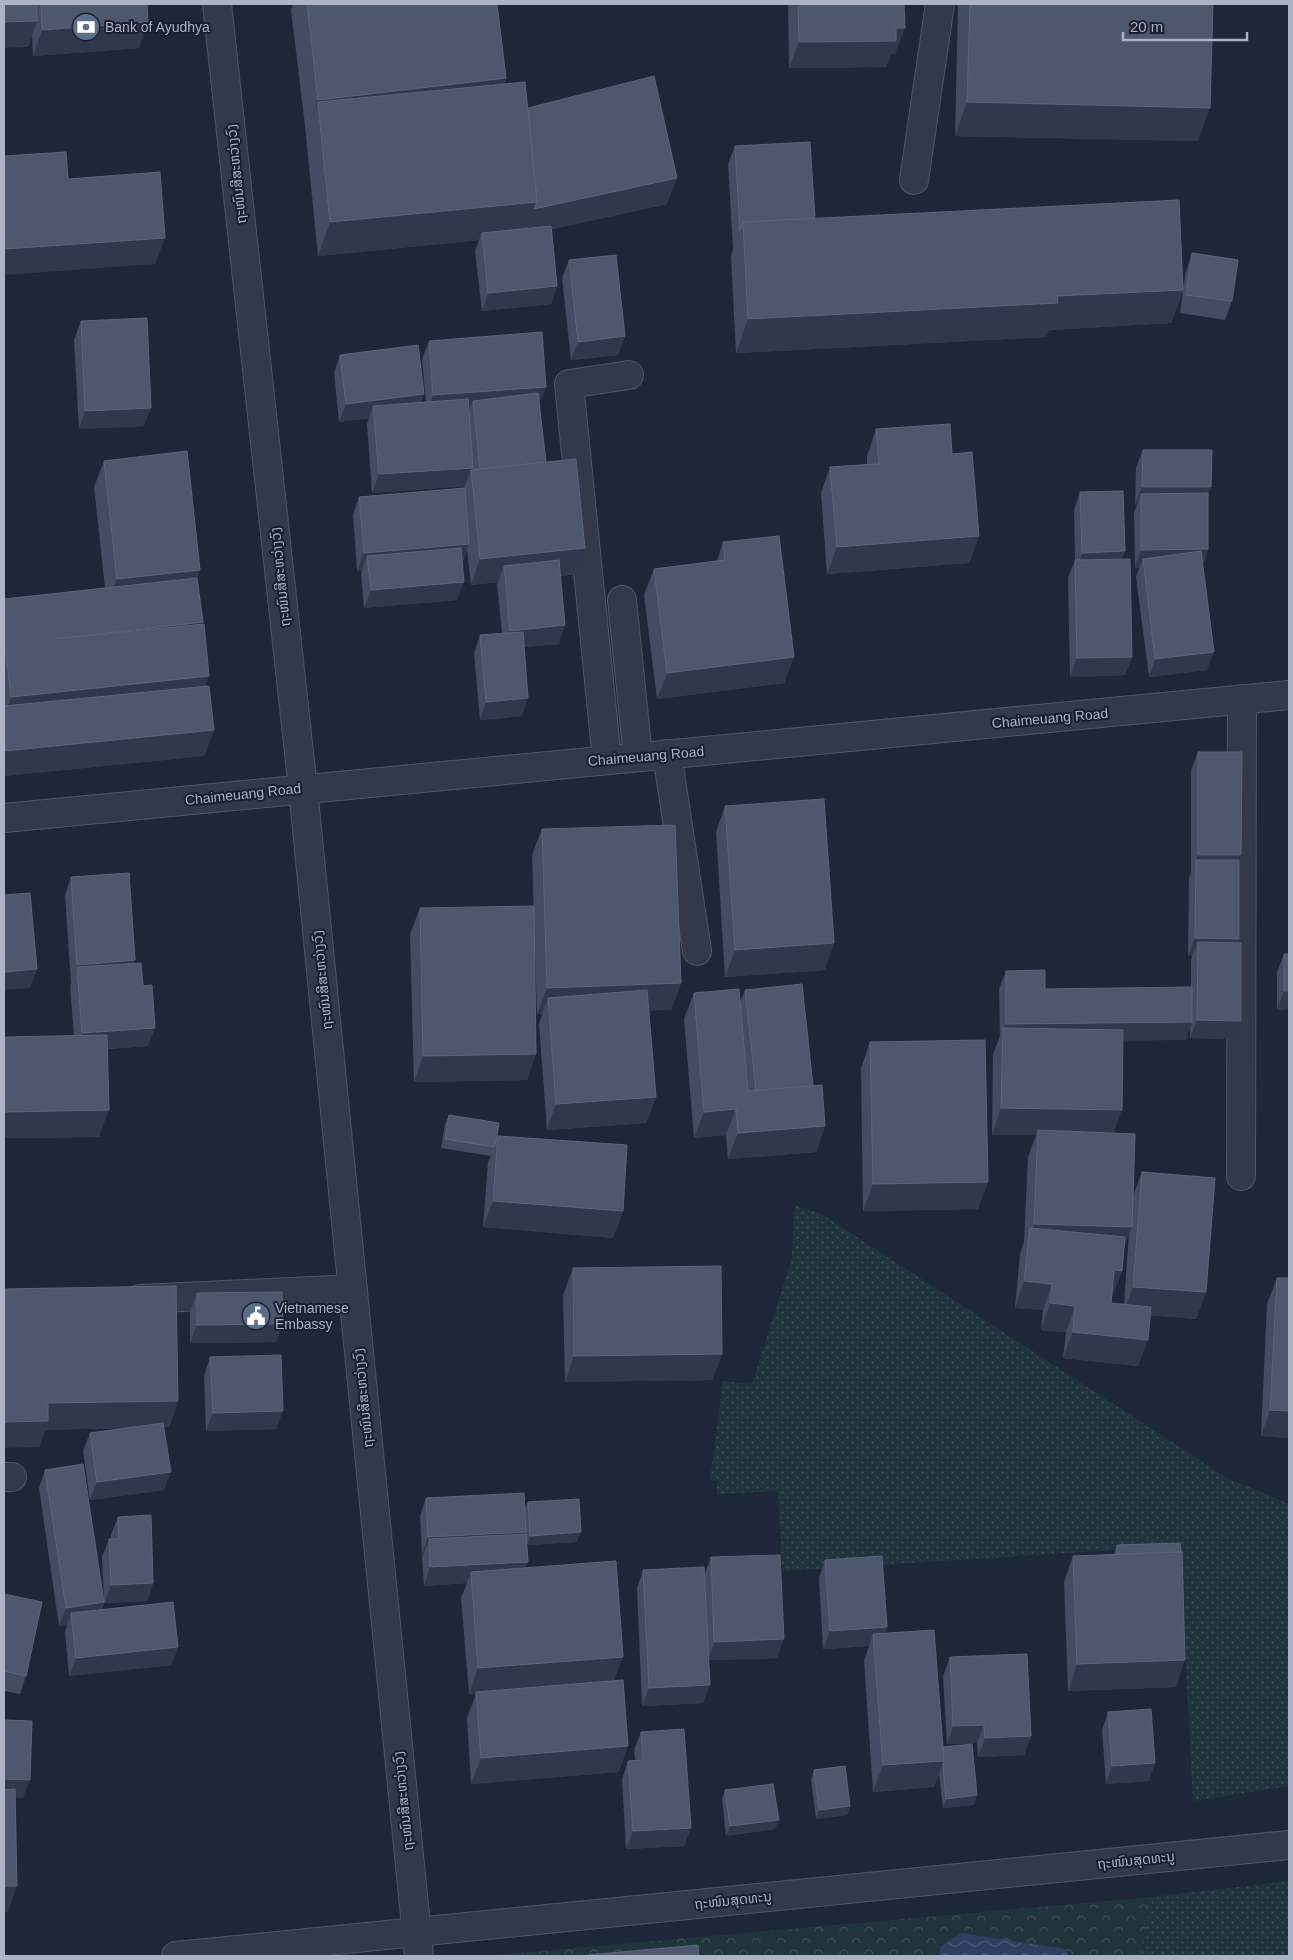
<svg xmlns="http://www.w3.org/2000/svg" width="1293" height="1960" viewBox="0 0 1293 1960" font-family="Helvetica,'Noto Sans Lao',sans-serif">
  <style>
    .grass { fill: url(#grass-dots) }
    .forest { fill: url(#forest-crowns) }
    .water { fill: url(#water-waves) }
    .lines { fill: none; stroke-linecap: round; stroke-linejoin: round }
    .minor-casing { stroke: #4f5668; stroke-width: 30 }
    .minor { stroke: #32394a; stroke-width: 28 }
    .wall { fill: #424c62; fill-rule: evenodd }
    .shaded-wall { fill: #2f384d }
    .building { fill: #4d576d; stroke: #5c657b }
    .labels { text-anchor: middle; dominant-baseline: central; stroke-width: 4; stroke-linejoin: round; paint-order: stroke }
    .poi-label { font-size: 14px; fill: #acb3c7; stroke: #181e2e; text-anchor: start }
    .street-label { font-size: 14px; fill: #acb3c7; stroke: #181e2e }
  </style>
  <defs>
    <pattern id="grass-dots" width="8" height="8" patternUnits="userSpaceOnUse" patternTransform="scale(1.25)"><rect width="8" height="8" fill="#20353b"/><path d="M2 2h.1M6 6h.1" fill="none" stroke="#3e5056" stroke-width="1.8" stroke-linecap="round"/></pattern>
    <pattern id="forest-crowns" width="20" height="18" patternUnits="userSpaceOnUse" patternTransform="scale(1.25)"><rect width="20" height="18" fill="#20353b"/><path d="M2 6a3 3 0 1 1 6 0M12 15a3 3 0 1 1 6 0" fill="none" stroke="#3e5056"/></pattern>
    <pattern id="water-waves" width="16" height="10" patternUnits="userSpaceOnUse" patternTransform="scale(1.25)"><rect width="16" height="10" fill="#2e3e61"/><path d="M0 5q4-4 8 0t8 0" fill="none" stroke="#4a5876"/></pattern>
  </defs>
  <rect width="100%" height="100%" fill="#1e273a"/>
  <g class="grass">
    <path d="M794,1205L820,1213L1227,1478L1289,1504V1786L1193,1801L1180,1546L782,1571L778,1491L717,1494V1481L710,1480L723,1381L752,1384L792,1258Z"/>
    <path d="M1289,1881V1956H1140L1152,1897Z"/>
  </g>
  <path class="forest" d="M1152,1897L1140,1956H1069L1066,1949L940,1947V1956L496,1955Z"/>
  <path class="water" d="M961,1933L1066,1949L1069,1956H940V1947Z"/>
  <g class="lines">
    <defs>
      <g id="minor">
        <path d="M217,4L303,789L419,1956"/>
        <path d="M914,180L940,4"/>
        <path d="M622,600L638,757"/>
        <path d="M667,754L697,951"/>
        <path d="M607,760L569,384L629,375"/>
        <path d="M4,818L1289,695"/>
        <path d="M1241,1176L1242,699"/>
        <path d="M140,1299L353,1289"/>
        <path d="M4,1477H12"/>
        <path d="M176,1956L1289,1845"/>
      </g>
    </defs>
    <use href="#minor" class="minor-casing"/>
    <use href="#minor" class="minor"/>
  </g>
  <g class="wall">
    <path d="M4,4H147L139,48L33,56L32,36L28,47Z"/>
    <path d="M293,4H307L506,78L504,84L528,108L667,204L552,229L557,286L551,304L482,311L475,251L479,240L318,256L306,136V133V134L291,10Z"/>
    <path d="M788,4H904L895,54H891L886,67L789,68Z"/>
    <path d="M958,4H1213L1198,141L955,136Z"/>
    <path d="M735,146L815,219L1183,288L1186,272L1192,253L1232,301L1225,320L1180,313L1183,291L1171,323L1049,330L1046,337L736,353L731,256L733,249L728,164Z"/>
    <path d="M569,260L625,336L618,355L571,360L562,278Z"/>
    <path d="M81,321L144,426L79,429L74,340Z"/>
    <path d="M429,341L539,405L546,462L576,574L560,576L559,644L524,647L522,716L480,720L474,653L480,635L502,633L497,584L498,582L471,585L467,550L462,562L457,600L364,608L361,574L362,570L357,571L353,515L359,497L464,488L465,486L372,493L367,424L369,418L339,422L334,373L340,355L421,402H426L422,359Z"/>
    <path d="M876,429L979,536L969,563L827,574L821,493L830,467L867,464V456Z"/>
    <path d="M1143,450L1208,496V549L1203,565L1207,670L1149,677L1136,577L1139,568H1135L1134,512L1137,505H1135L1136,468Z"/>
    <path d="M104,461L200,570L197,578L203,622L202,624L206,686L214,730L204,756L4,776V599L105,588L94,487Z"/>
    <path d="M1080,492L1122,559L1132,657L1125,675L1070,677L1068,578L1075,560L1074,510Z"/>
    <path d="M723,542L794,657L784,683L657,699L644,595L654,569L717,561Z"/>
    <path d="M1198,752L1241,855L1239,861V939L1237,943L1234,1039L1190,1038V1027L1186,1040H1123L1114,1133L1133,1196L1142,1172L1206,1292L1196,1319L1150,1315L1138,1366L1063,1358L1066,1332L1041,1330L1043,1310L1015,1308L1020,1254L1024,1242L1028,1157L1036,1135H992L993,1054L1000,1036L999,989L1006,971L1045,989L1191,987V960L1192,956H1188L1189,878L1191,872V770ZM1129,1233L1124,1304L1111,1303L1112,1297L1122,1271L1124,1248Z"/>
    <path d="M725,806L825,970L725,977L716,832Z"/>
    <path d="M542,829L681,983L671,1010H649L656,1097L646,1123L547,1130L539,1024L542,1014H537L532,855Z"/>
    <path d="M71,877L134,963L148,1046L108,1049L99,1137L4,1138V1038L74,1036L70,986L71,983L65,895Z"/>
    <path d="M420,908L536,1054L527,1080L414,1082L410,934Z"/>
    <path d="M1284,954H1289V1009L1277,1010V972Z"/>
    <path d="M745,990L813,1086L825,1126L816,1152L728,1159L726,1135L694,1138L684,1019L694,993L740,1002Z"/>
    <path d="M870,1042L978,1209L863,1211L861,1068Z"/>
    <path d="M449,1115L496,1141L498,1136L623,1211L613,1238L483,1227L488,1162L491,1156L441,1148L445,1124Z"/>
    <path d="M573,1268L722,1354L712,1380L565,1382L563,1295Z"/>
    <path d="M1277,1278H1289V1438L1261,1436L1267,1304Z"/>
    <path d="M4,1289L178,1401L169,1427H164V1490L90,1500L83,1451L90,1433L125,1428L45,1430L39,1447Z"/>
    <path d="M197,1293L276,1342L190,1343V1312Z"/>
    <path d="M210,1357L276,1429L206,1431L204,1376Z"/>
    <path d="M45,1470L104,1602L102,1557L109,1539H111V1535L118,1517L153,1583L147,1601L104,1603L102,1610L178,1647L171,1665L69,1676L65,1632L67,1625L59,1626L39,1488Z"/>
    <path d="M426,1498L524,1511L528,1502L577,1542L527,1545L528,1562L525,1568L614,1681L619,1772L471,1784L467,1718L476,1694H469L461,1598L467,1583L424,1586L422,1557L423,1555H422L420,1516Z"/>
    <path d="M1117,1545L1176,1687L1068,1691L1064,1582L1073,1556L1114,1555Z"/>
    <path d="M711,1557L777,1658L708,1660L703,1703L642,1706L637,1588L643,1570L705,1574Z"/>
    <path d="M825,1560L887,1627L885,1633L943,1747L977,1795L974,1805L943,1808L939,1774L934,1787L873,1792L864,1660L869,1646L823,1649L819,1578Z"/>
    <path d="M4,1594L26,1676L20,1694L4,1691Z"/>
    <path d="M950,1657L1031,1736L1024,1755L978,1757L977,1743L947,1744L943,1676Z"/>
    <path d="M1108,1712L1149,1781L1106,1784L1102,1730Z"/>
    <path d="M641,1732L691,1828L684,1846L626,1849L622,1779L628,1761L635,1760L634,1750Z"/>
    <path d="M814,1770L850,1806L847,1815L816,1819L811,1779Z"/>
    <path d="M725,1790L775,1829L726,1836L722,1799Z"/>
  </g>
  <g class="shaded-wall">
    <path d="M37,21L28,47L4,48V22Z"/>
    <path d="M148,22L139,48L33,56L42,30Z"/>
    <path d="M896,28H905L895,54H891L886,67L789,68L799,42Z"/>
    <path d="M506,78L494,112L318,102L306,133V134L318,100Z"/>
    <path d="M967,102L1210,108L1198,141L955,136Z"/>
    <path d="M677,178L667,204L525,235L482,233L479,240L318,256L330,222Z"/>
    <path d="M165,238L155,264L4,275V249Z"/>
    <path d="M557,286L551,304L482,311L488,293Z"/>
    <path d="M1183,290L1171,323L1049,330L1046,337L736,353L748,319L1057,296Z"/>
    <path d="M625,336L618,355L571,360L578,342Z"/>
    <path d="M546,387L539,405L473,401L469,410L427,413L433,395Z"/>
    <path d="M424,394L418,412L373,406L369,418L339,422L346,404Z"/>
    <path d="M151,408L144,426L79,429L85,411Z"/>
    <path d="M473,468L471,472V470L465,486L372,493L379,474Z"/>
    <path d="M1142,487H1211L1204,506L1141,494L1137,505H1135Z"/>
    <path d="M979,536L969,563L827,574L837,547Z"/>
    <path d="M469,544L463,562L369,570L367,556L362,570L357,571L364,553Z"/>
    <path d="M585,548L576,574L505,582L504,566L498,582L471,585L480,559Z"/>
    <path d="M1208,549L1202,567L1143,559L1139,568H1135L1141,550Z"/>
    <path d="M1125,551L1118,569L1076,571L1082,553Z"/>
    <path d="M200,570L190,596L107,605L117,579Z"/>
    <path d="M464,582L457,600L364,608L371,590Z"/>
    <path d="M203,622L193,648L55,639Z"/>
    <path d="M565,625L559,644L503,649L510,631Z"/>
    <path d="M1214,652L1207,670L1149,677L1155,659Z"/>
    <path d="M794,657L784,683L657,699L667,673Z"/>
    <path d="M1132,657L1125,675L1070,677L1077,658Z"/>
    <path d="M209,676L200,703L4,716L11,697Z"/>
    <path d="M528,698L522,716L480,720L486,702Z"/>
    <path d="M214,730L204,756L4,776V751Z"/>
    <path d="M1198,855H1241L1235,874L1196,860Z"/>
    <path d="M1195,938L1239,939L1232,957L1198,942L1192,956H1188Z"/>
    <path d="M834,943L825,970L725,977L735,950Z"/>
    <path d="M135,960L128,979L77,967L71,983L77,965Z"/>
    <path d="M37,969L30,988L4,990V972Z"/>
    <path d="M681,983L671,1010L550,1014L548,998L542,1014H537L547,988Z"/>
    <path d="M1284,991H1289V1009L1277,1010Z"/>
    <path d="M1197,1020L1241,1021L1234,1039L1190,1038Z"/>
    <path d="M1192,1022L1186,1040L1002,1042V1034L1006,1024Z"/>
    <path d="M155,1028L148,1046L75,1051L82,1033Z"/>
    <path d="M536,1054L527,1080L414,1082L423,1056Z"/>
    <path d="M656,1097L646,1123L547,1130L556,1104Z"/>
    <path d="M1001,1108L1122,1110L1112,1137L1038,1130L1036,1135H992Z"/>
    <path d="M736,1109L726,1135L694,1138L704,1112Z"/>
    <path d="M109,1110L99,1137L4,1138V1117L5,1112Z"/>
    <path d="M825,1126L816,1152L728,1159L738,1133Z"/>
    <path d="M988,1182L978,1209L863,1211L873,1184Z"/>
    <path d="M493,1201L623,1211L613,1238L483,1227Z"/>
    <path d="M1034,1224L1132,1227L1122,1253L1029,1237Z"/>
    <path d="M1114,1270L1122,1271L1112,1297H1104Z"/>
    <path d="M1024,1281L1052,1284L1043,1310L1015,1308Z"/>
    <path d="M1133,1287L1206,1292L1196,1319L1123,1313Z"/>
    <path d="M1050,1303L1075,1306L1066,1332L1041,1330Z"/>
    <path d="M283,1324L276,1342L190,1343L197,1325Z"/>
    <path d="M1073,1332L1148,1340L1138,1366L1063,1358Z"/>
    <path d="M722,1354L712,1380L565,1382L574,1356Z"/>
    <path d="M178,1401L169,1427L45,1430L39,1447L4,1448V1422L48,1403Z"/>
    <path d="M1270,1410L1289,1411V1438L1261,1436Z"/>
    <path d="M283,1411L276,1429L206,1431L213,1413Z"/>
    <path d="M171,1472L164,1490L90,1500L97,1482Z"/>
    <path d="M526,1532L519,1550L429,1539L423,1555H422L428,1537Z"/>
    <path d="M581,1532L577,1542L527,1545L530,1536Z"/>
    <path d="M528,1562L521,1580L471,1572L467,1583L424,1586L430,1567Z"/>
    <path d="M153,1583L147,1601L104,1603L111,1585Z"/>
    <path d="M104,1602L98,1621L71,1613L67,1625L59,1626L66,1608Z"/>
    <path d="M887,1627L880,1645L873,1634L869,1646L823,1649L830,1631Z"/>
    <path d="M784,1639L777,1658L708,1660L714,1642Z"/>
    <path d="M178,1647L171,1665L69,1676L76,1658Z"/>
    <path d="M623,1657L613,1684L476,1692V1694H469L478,1668Z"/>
    <path d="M1185,1660L1176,1687L1068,1691L1077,1664Z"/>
    <path d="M710,1685L703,1703L642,1706L649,1688Z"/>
    <path d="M984,1725L977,1743L947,1744L953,1726Z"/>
    <path d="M1031,1736L1024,1755L978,1757L985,1738Z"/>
    <path d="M628,1746L619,1772L471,1784L481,1758Z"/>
    <path d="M944,1761L934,1787L873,1792L883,1765Z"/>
    <path d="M1155,1763L1149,1781L1106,1784L1112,1766Z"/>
    <path d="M4,1779L30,1780L23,1798L4,1797Z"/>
    <path d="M977,1795L974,1805L943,1808L946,1799Z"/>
    <path d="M850,1806L847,1815L816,1819L819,1810Z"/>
    <path d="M779,1820L775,1829L726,1836L730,1826Z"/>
    <path d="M691,1828L684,1846L626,1849L633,1831Z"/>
    <path d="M4,1886H17L8,1912H4Z"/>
  </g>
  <g class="building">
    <path d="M4,4H36L37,21L4,22Z"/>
    <path d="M41,4H147L148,22L42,30Z"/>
    <path d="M307,4H497L506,78L318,100Z"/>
    <path d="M798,4H904L905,28H896V41L799,42Z"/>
    <path d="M970,4H1213L1210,108L967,102Z"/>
    <path d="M654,76L677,178L534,209L537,202L528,108Z"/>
    <path d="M525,82L537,202L330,222L318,102Z"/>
    <path d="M810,142L815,219L743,222L740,231L735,146Z"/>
    <path d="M66,152L68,179L160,172L165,238L4,249V156Z"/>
    <path d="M1179,200L1183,290L1057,296L1058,303L748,319L743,222Z"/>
    <path d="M551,226L557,286L488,293L482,233Z"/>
    <path d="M1192,253L1238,260L1232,301L1186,295Z"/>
    <path d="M616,255L625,336L578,342L569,260Z"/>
    <path d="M147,318L151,408L85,411L81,321Z"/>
    <path d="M542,332L546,387L433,395L429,341Z"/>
    <path d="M418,345L424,394L346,404L340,355Z"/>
    <path d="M538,393L546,462L480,469L473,401Z"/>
    <path d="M468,399L473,468L379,474L373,406Z"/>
    <path d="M950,424L952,454L972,452L979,536L837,547L830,467L879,464L876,429Z"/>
    <path d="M1143,450H1212L1211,487H1142Z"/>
    <path d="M187,451L200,570L117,579L104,461Z"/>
    <path d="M576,459L585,548L480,559L471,470Z"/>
    <path d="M465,488L469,544L364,553L359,497Z"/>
    <path d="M1123,491L1125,551L1082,553L1080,492Z"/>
    <path d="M1208,493V549L1141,550V494Z"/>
    <path d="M779,536L794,657L667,673L654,569L725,560L723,542Z"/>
    <path d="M461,548L464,582L371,590L367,556Z"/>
    <path d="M1201,551L1214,652L1155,659L1143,559Z"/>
    <path d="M1130,559L1132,657L1077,658L1075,560Z"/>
    <path d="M559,560L565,625L510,631L504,566Z"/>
    <path d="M197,578L203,622L55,639L204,624L209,676L11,697L4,637V599Z"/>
    <path d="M523,632L528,698L486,702L480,635Z"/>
    <path d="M209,686L214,730L4,751V706Z"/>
    <path d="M1198,752H1242L1241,855H1198Z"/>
    <path d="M824,799L834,943L735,950L725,806Z"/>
    <path d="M675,825L681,983L547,988L542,829Z"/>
    <path d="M1196,860H1239V939L1195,938Z"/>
    <path d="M129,873L135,960L77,965L71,877Z"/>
    <path d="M30,893L37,969L4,972V895Z"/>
    <path d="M534,906L536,1054L423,1056L420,908Z"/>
    <path d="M1198,942L1241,943V1021L1197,1020Z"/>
    <rect x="1284" y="954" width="5" height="37"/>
    <path d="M141,963L143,986L152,985L155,1028L82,1033L77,967Z"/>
    <path d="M1045,970V989L1192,987V1022L1006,1024V971Z"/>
    <path d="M802,984L813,1086L756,1090L745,990Z"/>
    <path d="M739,989L748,1091L822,1085L825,1126L738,1133L736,1109L704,1112L694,993Z"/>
    <path d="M647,990L656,1097L556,1104L548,998Z"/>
    <path d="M1003,1028L1123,1030L1122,1110L1001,1108Z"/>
    <path d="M107,1035L109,1110L5,1112L4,1037Z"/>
    <path d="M985,1040L988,1182L873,1184L870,1042Z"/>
    <path d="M449,1115L499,1123L496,1141L494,1147L445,1139Z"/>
    <path d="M1038,1130L1135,1134L1132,1227L1034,1224Z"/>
    <path d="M498,1136L627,1145L623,1211L493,1201Z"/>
    <path d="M1142,1172L1215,1178L1206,1292L1133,1287Z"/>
    <path d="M1030,1228L1125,1237L1122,1271L1114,1270L1111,1303L1151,1307L1148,1340L1073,1332L1075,1306L1050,1303L1052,1284L1024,1281Z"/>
    <path d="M721,1266L722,1354L574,1356L573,1268Z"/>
    <path d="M1277,1278H1289V1411L1270,1410Z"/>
    <path d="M176,1286L178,1401L48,1403V1421L4,1422V1289Z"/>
    <path d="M282,1292L283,1324L197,1325V1293Z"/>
    <path d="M281,1355L283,1411L213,1413L210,1357Z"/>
    <path d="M163,1423L171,1472L97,1482L90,1433Z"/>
    <path d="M83,1464L104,1602L66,1608L45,1470Z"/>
    <path d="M524,1493L526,1532L428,1537L426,1498Z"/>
    <path d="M579,1499L581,1532L530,1536L528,1502Z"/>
    <path d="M151,1515L153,1583L111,1585L109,1539H119L118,1517Z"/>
    <path d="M526,1534L528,1562L430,1567L429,1539Z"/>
    <path d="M1180,1543L1181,1552L1117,1554V1545Z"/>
    <path d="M1182,1552L1185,1660L1077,1664L1073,1556Z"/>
    <path d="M780,1555L784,1639L714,1642L711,1557Z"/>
    <path d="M882,1556L887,1627L830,1631L825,1560Z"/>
    <path d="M616,1561L623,1657L478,1668L471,1572Z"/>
    <path d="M704,1567L710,1685L649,1688L643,1570Z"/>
    <path d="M4,1594L42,1602L26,1676L4,1671Z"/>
    <path d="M173,1602L178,1647L76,1658L71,1613Z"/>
    <path d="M934,1630L944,1761L883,1765L873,1634Z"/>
    <path d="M1027,1654L1031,1736L985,1738L984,1725L953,1726L950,1657Z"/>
    <path d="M623,1680L628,1746L481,1758L476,1692Z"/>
    <path d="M1151,1709L1155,1763L1112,1766L1108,1712Z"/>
    <path d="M4,1720L32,1721L30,1780L4,1779Z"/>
    <path d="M684,1729L691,1828L633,1831L628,1761L643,1760L641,1732Z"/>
    <path d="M972,1744L977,1795L946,1799L943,1764L944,1761L943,1747Z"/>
    <path d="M845,1766L850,1806L819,1810L814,1770Z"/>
    <path d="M773,1784L779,1820L730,1826L725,1790Z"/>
    <path d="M15,1789L17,1886H4V1790Z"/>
    <path d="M698,1945L699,1956H577Z"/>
  </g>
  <defs>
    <symbol id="bank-disc" viewBox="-11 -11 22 22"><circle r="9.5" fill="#5c6f8a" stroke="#181e2e"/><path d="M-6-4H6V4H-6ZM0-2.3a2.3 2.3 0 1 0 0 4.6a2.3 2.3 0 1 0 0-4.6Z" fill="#fff"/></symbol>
    <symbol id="civic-disc" viewBox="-11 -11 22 22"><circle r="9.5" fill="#5c6f8a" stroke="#181e2e"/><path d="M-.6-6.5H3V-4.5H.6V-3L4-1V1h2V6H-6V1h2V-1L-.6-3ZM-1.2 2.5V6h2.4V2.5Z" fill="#fff"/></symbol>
  </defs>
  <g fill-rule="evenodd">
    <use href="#bank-disc" x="70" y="11" width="32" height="32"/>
    <use href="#civic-disc" x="240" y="1300" width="32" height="32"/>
  </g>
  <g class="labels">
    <g class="poi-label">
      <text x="105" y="27">Bank of Ayudhya</text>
      <text x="275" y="1308">Vietnamese<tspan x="275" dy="16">Embassy</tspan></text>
    </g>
    <g class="street-label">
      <text transform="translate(236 174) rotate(-96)">ຖະໜົນສີສະຫວ່າງວົງ</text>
      <text transform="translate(280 577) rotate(-96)">ຖະໜົນສີສະຫວ່າງວົງ</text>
      <text transform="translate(1050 718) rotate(-5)">Chaimeuang Road</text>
      <text transform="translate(646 756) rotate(-5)">Chaimeuang Road</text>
      <text transform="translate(243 794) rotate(-6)">Chaimeuang Road</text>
      <text transform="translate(322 980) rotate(-96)">ຖະໜົນສີສະຫວ່າງວົງ</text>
      <text transform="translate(363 1398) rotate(-96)">ຖະໜົນສີສະຫວ່າງວົງ</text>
      <text transform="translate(403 1801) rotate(-96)">ຖະໜົນສີສະຫວ່າງວົງ</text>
      <text transform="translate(1136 1860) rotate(-6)">ຖະໜົນສຸດທະນູ</text>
      <text transform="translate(733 1900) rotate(-6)">ຖະໜົນສຸດທະນູ</text>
    </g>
  </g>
  <rect width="1293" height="1960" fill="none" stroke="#acb3c7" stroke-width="10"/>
  <path d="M1123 32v8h124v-8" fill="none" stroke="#acb3c7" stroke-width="2.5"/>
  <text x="1130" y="32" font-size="15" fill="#acb3c7" stroke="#181e2e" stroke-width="4" paint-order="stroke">20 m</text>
</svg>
